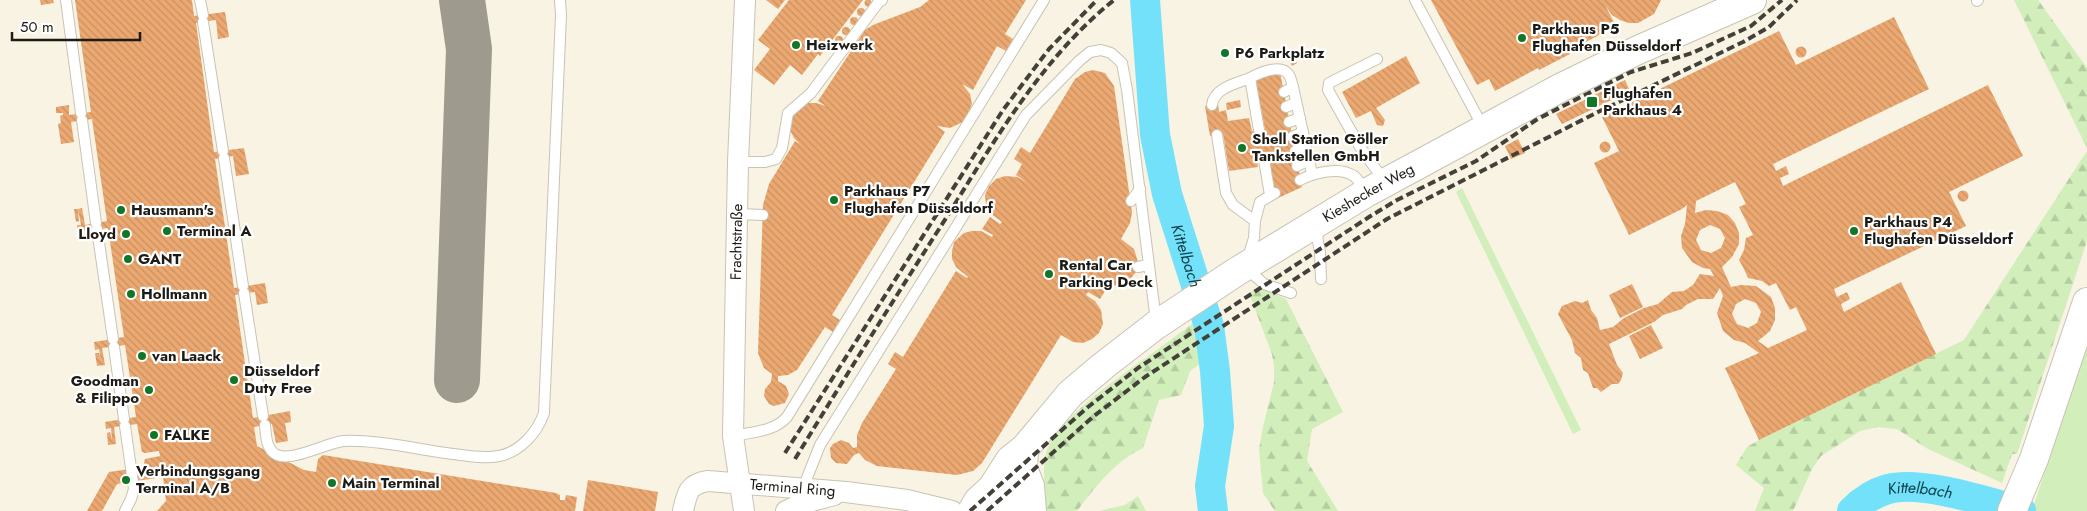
<svg xmlns="http://www.w3.org/2000/svg" width="2087" height="511" viewBox="0 0 2087 511" font-family="Jost,sans-serif">
  <style>
    .green { fill: #d1eebb }
    .forest { fill: url(#forest-firs) }
    .lines { fill: none; stroke-linecap: round; stroke-linejoin: round }
    .river { stroke: #73e1fa; stroke-width: 30 }
    .taxiway { stroke: #9e9a8e; stroke-width: 46 }
    .building { fill: url(#building-back-hatch); fill-rule: evenodd }
    .lane-casing { stroke: #c8c3b3; stroke-width: 12 }
    .street-casing { stroke: #c8c3b3; stroke-width: 22 }
    .secondary-casing { stroke: #c8c3b3; stroke-width: 30 }
    .highway-casing { stroke: #c8c3b3; stroke-width: 30 }
    .lane { stroke: #fff; stroke-width: 10 }
    .street { stroke: #fff; stroke-width: 20 }
    .secondary { stroke: #fff; stroke-width: 28 }
    .highway { stroke: #fff; stroke-width: 28 }
    .rail { stroke: #434039; stroke-width: 4; stroke-dasharray: 8 4; stroke-linecap: butt }
    .poi-dot { fill: #117627; stroke: #fff; stroke-width: 2 }
    .labels { text-anchor: middle; dominant-baseline: central; stroke-width: 4.5; stroke-linejoin: round; paint-order: stroke }
    .poi-label { font-size: 15px; font-weight: bold; fill: #1d1b15; stroke: #fff; text-anchor: start }
    .street-label { font-size: 15px; fill: #1d1b15; stroke: #fff }
    .water-label { font-size: 16px; font-style: italic; fill: #0e414c; stroke: #fff }
  </style>
  <defs>
    <pattern id="forest-firs" width="22" height="20" patternUnits="userSpaceOnUse" patternTransform="scale(1.25)"><rect width="22" height="20" fill="#d1eebb"/><path d="M5 1l3.5 6h-7zM16 11l3.5 6h-7z" fill="#b3cca0"/></pattern>
    <pattern id="building-back-hatch" width="6" height="6" patternUnits="userSpaceOnUse" patternTransform="scale(1.25)"><rect width="6" height="6" fill="#eba871"/><path d="M-1 5l2 2M0 0l6 6M5-1l2 2" fill="none" stroke="#c99061"/></pattern>
  </defs>
  <rect width="100%" height="100%" fill="#f8f3e2"/>
  <g class="green">
    <path d="M1462,188L1581,430L1573,434L1456,192Z"/>
    <path d="M2087,342V511H2032Z"/>
  </g>
  <g class="forest">
    <path d="M2014,0H2038L2087,68V148Z"/>
    <path d="M2087,151V241L2017,454H2012L2002,483L1928,449L1897,429L1878,427L1860,431L1821,456L1812,469L1793,511H1755L1764,488L1736,465L1747,447L1759,440L1964,340Z"/>
    <path d="M1259,287L1286,299L1343,412L1312,429L1307,461L1338,511H1275L1263,493L1259,449L1263,427L1274,382V367L1272,354L1249,293Z"/>
    <path d="M1200,318L1207,359L1190,371L1181,395L1159,400L1143,448C1114,462 1096,486 1077,511H1046C1046,492 1041,468 1047,450C1060,417 1116,380 1144,359C1163,346 1181,332 1200,318Z"/>
    <path d="M1138,496L1146,511H1099L1125,505Z"/>
  </g>
  <g class="lines">
    <g class="river">
      <path id="s1" d="M1145,0L1155,135L1167,194L1209,326L1215,371L1219,426L1210,486L1213,511"/>
      <path id="s2" d="M1852,511C1862,501 1874,493 1888,489C1921,480 1988,502 2021,511"/>
    </g>
    <path class="taxiway" d="M457,380L469,49L462,0"/>
  </g>
  <g class="building">
    <circle cx="868" cy="3" r="3.5"/>
    <path d="M40,0H53L54,3L41,5Z"/>
    <path d="M75,0H192L194,16L225,12L229,37L218,39L216,20L196,23L214,152L244,148L249,174L236,176L233,156L215,159L234,288L265,283L268,303L257,305L255,292L235,295L253,418L290,411L291,422L285,423L288,441L276,443L272,424L254,427L257,446L304,470L316,472L318,459L323,455L556,493L560,495V500H565L566,495L577,497L575,511H157L166,501L163,477L117,484L102,511H87L109,472L143,467L145,459L160,456L159,451L145,453L142,452L137,424L114,427L116,444L108,445L107,433L110,432L112,440L111,428L106,429L105,422L136,417L125,345L102,348L105,365L97,366L95,353H99L101,361L99,349L95,350L94,342L124,337L108,228L78,232L77,225H81L78,209L82,208L85,225L107,221L92,119L71,122L74,142L61,144L58,124L61,123L60,116L63,115V113H56V107L69,105V115L91,112Z"/>
    <path d="M766,0H785L778,9Z"/>
    <path d="M789,0H863L820,56L818,54L802,75L790,65L774,85L754,70L770,49L758,40Z"/>
    <path d="M929,0H1026L1005,34L1013,39L1006,51L997,46L973,90L962,84L970,94L972,104L965,121L950,128L937,126L945,132L832,315L840,320L833,332L825,327L797,370L788,375L778,376V381L786,386L789,394L785,403L774,406L769,404L764,396L765,389L771,382L772,374L764,368L758,353L763,205L769,184L795,141L800,144L794,138L790,130L791,117L807,103H816L826,106L818,101L865,30L873,25L920,7Z"/>
    <path d="M1431,0H1661L1654,14L1638,23H1629L1620,20L1612,15L1605,5L1616,26L1569,51L1570,54L1539,70L1538,68L1495,91L1489,79L1477,85Z"/>
    <circle cx="861" cy="12" r="4"/>
    <path d="M1894,17L1929,89L1773,164L1776,171L1786,166L1789,174L1780,178L1783,186L1988,85L2023,156L1949,192L1966,226L1834,289L1837,297L1847,292L1850,299L1841,304L1844,312L1901,282L1936,354L1759,440L1725,368L1759,353L1745,343L1734,340L1723,331L1717,313L1723,296L1720,288L1713,299H1698L1686,305L1682,309L1663,315L1654,322L1609,344L1617,365L1623,373L1621,380L1618,384H1612L1601,392L1597,388H1593L1588,373L1583,370L1581,358L1575,353L1572,340L1558,314L1562,306L1575,301L1582,303L1588,300L1591,310L1597,318L1600,330L1613,327L1624,318L1644,308L1658,304L1672,292L1684,291L1693,285L1700,274L1714,276L1710,269L1703,268L1692,262L1682,248L1681,236L1685,224L1687,205L1682,209L1629,235L1594,163L1619,151L1602,117L1779,31L1796,65ZM1735,182L1746,204L1739,207L1753,235L1746,238L1744,250L1739,260L1744,269L1748,278L1762,281L1769,286L1776,283L1790,310L1796,307L1807,330L1768,348L1758,341L1770,331L1775,320V308L1771,297L1756,286L1741,285L1731,287L1722,267L1732,257L1739,244V233L1735,223L1728,215L1717,211L1706,210L1695,213L1696,201ZM1710,225L1720,229L1725,238L1721,248L1711,253L1701,250L1696,240L1700,230ZM1745,299L1756,303L1761,312L1757,323L1748,328L1737,324L1732,314L1736,304Z"/>
    <circle cx="854" cy="21" r="4"/>
    <circle cx="846" cy="31" r="4"/>
    <circle cx="839" cy="40" r="4"/>
    <circle cx="1801" cy="52" r="5.5"/>
    <path d="M1290,50L1297,63L1292,66L1285,53Z"/>
    <path d="M1406,56L1420,83L1376,108L1385,120L1383,126L1377,125L1371,111L1356,118L1342,92Z"/>
    <path d="M1279,67L1302,187L1276,199L1269,159L1257,161L1258,167L1229,171L1223,134L1210,136L1205,106L1218,104L1219,112L1226,110L1228,121L1249,118L1252,131L1265,129L1255,78Z"/>
    <path d="M1093,70L1105,73L1114,86L1132,213L1130,223L1121,239L1134,249L1138,262L1136,272L1127,283L1113,286L1096,279L1093,284L1105,291L1100,299L1088,292L1086,295L1095,301L1101,310L1103,324L1099,333L1092,339L1083,343L1073,342L1061,335L982,463L973,471L957,475L877,466L865,460L859,453L854,455L847,464L836,463L831,458L830,448L833,444L841,440L849,443L853,448L857,447V435L862,423L896,369L888,364L895,352L903,357L956,271L967,278L968,277L956,267L952,259V251L954,242L964,233L972,231H981L992,237L993,235L982,229L990,217L1000,224L1002,222L990,213L986,205L985,195L989,186L996,179L1005,176L1017,177L1026,182L1016,175L1022,164L1014,159L1021,147L1030,153L1075,79L1085,72Z"/>
    <path d="M1625,80L1630,91L1562,124L1556,114Z"/>
    <path d="M1240,100L1241,107L1227,110L1226,103Z"/>
    <path d="M1518,139L1525,153L1511,159L1505,146Z"/>
    <circle cx="1605" cy="147" r="5.5"/>
    <circle cx="1963" cy="196" r="5.5"/>
    <path d="M74,209H78L79,221L76,222Z"/>
    <path d="M1632,284L1643,307L1620,318L1609,295Z"/>
    <path d="M1651,325L1663,348L1640,359L1629,336Z"/>
    <path d="M588,480L658,492L655,511H583Z"/>
  </g>
  <g class="lines">
    <defs>
      <g id="lane">
        <path d="M66,0L81,113"/>
        <path d="M200,0L203,15"/>
        <path d="M1415,0L1484,129"/>
        <path d="M1977,1L1978,0"/>
        <path d="M203,22L223,151"/>
        <path d="M1377,59L1329,83L1328,90L1360,147L1385,182"/>
        <path d="M1284,92L1293,87"/>
        <path d="M1212,105C1214,88 1235,84 1250,78"/>
        <path d="M1286,107L1296,103"/>
        <path d="M82,120L96,223"/>
        <path d="M1289,122L1300,118"/>
        <path d="M1259,130L1250,78C1259,73 1281,63 1289,75C1291,78 1292,84 1293,87L1312,174"/>
        <path d="M1217,135L1226,193L1233,205L1255,221"/>
        <path d="M1292,137L1303,132"/>
        <path d="M1295,151L1306,146"/>
        <path d="M224,158L243,286"/>
        <path d="M1264,160L1270,195"/>
        <path d="M738,162H765L776,159L782,148L788,113L811,93L878,3L882,0"/>
        <path d="M1297,166L1309,160"/>
        <path d="M1300,180C1314,173 1339,166 1354,176C1359,180 1362,187 1366,192"/>
        <path d="M1275,193L1260,202L1255,221L1254,238L1245,267L1264,284L1291,293"/>
        <path d="M1131,201L1140,189"/>
        <path d="M737,214L763,215"/>
        <path d="M1315,225L1320,252L1321,279"/>
        <path d="M97,229L113,339"/>
        <path d="M1138,267L1148,265"/>
        <path d="M244,293L263,416"/>
        <path d="M114,347L124,419"/>
        <path d="M265,425C266,436 266,450 277,455C292,462 326,443 343,441C374,439 421,450 453,454C468,456 484,459 499,456C520,452 537,433 544,413L561,15L560,0"/>
        <path d="M733,436C751,432 774,432 787,417L1044,0"/>
        <path d="M803,488L820,445L1026,115L1079,61L1090,52L1101,50L1111,53L1122,63L1127,90L1156,321"/>
        <path d="M125,511L131,499L134,489L125,426"/>
      </g>
      <g id="street">
        <path id="s3" d="M683,511C687,493 688,484 708,481L846,492L907,500L952,511"/>
        <path id="s4" d="M744,511L733,436L738,162L745,0"/>
        <path d="M786,511L801,504L834,495"/>
      </g>
      <g id="secondary">
        <path d="M1023,468L1030,486L1032,511"/>
        <path id="s5" d="M972,511L978,501L992,488L1010,460L1025,448L1070,394L1103,366L1156,325L1236,272L1366,193L1560,88L1638,50L1752,0"/>
        <path d="M1005,511L1023,468L1024,452"/>
      </g>
      <path id="highway" d="M2012,511L2034,459L2087,302"/>
    </defs>
    <use href="#lane" class="lane-casing"/>
    <use href="#street" class="street-casing"/>
    <use href="#secondary" class="secondary-casing"/>
    <use href="#highway" class="highway-casing"/>
    <use href="#lane" class="lane"/>
    <use href="#street" class="street"/>
    <use href="#secondary" class="secondary"/>
    <use href="#highway" class="highway"/>
    <g class="rail">
      <path d="M785,453L1003,110L1049,49L1097,0"/>
      <path d="M795,459C845,377 896,296 948,215C996,138 1043,57 1114,0"/>
      <path d="M970,511L1088,407L1138,368L1369,217L1397,200L1476,161L1536,120L1563,106L1631,72L1692,53L1751,26L1782,0"/>
      <path d="M987,511L1094,416L1145,377L1387,219L1598,112L1743,42L1769,27L1797,0"/>
    </g>
  </g>
  <g class="poi-dot">
    <circle cx="1522" cy="38" r="5"/>
    <circle cx="796" cy="45" r="5"/>
    <circle cx="1225" cy="53" r="5"/>
    <rect x="1586" y="96" width="12" height="12" rx="2.5"/>
    <circle cx="1242" cy="148" r="5"/>
    <circle cx="834" cy="200" r="5"/>
    <circle cx="121" cy="210" r="5"/>
    <circle cx="167" cy="231" r="5"/>
    <circle cx="1854" cy="231" r="5"/>
    <circle cx="126" cy="234" r="5"/>
    <circle cx="128" cy="259" r="5"/>
    <circle cx="1049" cy="274" r="5"/>
    <circle cx="131" cy="294" r="5"/>
    <circle cx="142" cy="356" r="5"/>
    <circle cx="234" cy="380" r="5"/>
    <circle cx="149" cy="390" r="5"/>
    <circle cx="154" cy="435" r="5"/>
    <circle cx="126" cy="480" r="5"/>
    <circle cx="332" cy="483" r="5"/>
  </g>
  <g class="labels">
    <g class="poi-label">
      <text x="1532" y="29">Parkhaus P5<tspan x="1532" dy="17">Flughafen Düsseldorf</tspan></text>
      <text x="806" y="45">Heizwerk</text>
      <text x="1235" y="53">P6 Parkplatz</text>
      <text x="1603" y="93">Flughafen<tspan x="1603" dy="17">Parkhaus 4</tspan></text>
      <text x="1252" y="139">Shell Station Göller<tspan x="1252" dy="17">Tankstellen GmbH</tspan></text>
      <text x="844" y="191">Parkhaus P7<tspan x="844" dy="17">Flughafen Düsseldorf</tspan></text>
      <text x="131" y="210">Hausmann's</text>
      <text x="1864" y="222">Parkhaus P4<tspan x="1864" dy="17">Flughafen Düsseldorf</tspan></text>
      <text x="177" y="231">Terminal A</text>
      <text x="116" y="234" text-anchor="end">Lloyd</text>
      <text x="138" y="259">GANT</text>
      <text x="1059" y="265">Rental Car<tspan x="1059" dy="17">Parking Deck</tspan></text>
      <text x="141" y="294">Hollmann</text>
      <text x="152" y="356">van Laack</text>
      <text x="244" y="371">Düsseldorf<tspan x="244" dy="17">Duty Free</tspan></text>
      <text x="139" y="381" text-anchor="end">Goodman<tspan x="139" dy="17">&amp; Filippo</tspan></text>
      <text x="164" y="435">FALKE</text>
      <text x="136" y="471">Verbindungsgang<tspan x="136" dy="17">Terminal A/B</tspan></text>
      <text x="342" y="483">Main Terminal</text>
    </g>
    <g class="street-label">
      <text stroke="none"><textPath href="#s5" startOffset="514">Kieshecker Weg</textPath></text>
      <text stroke="none"><textPath href="#s4" startOffset="270">Frachtstraße</textPath></text>
      <text stroke="none"><textPath href="#s3" startOffset="128">Terminal Ring</textPath></text>
    </g>
    <g class="water-label">
      <text stroke="none"><textPath href="#s1" startOffset="260">Kittelbach</textPath></text>
      <text stroke="none"><textPath href="#s2" startOffset="75">Kittelbach</textPath></text>
    </g>
  </g>
  <path d="M12 32v8h128v-8" fill="none" stroke="#1d1b15" stroke-width="2.5"/>
  <text x="20" y="32" font-size="15" fill="#1d1b15" stroke="#ffffff" stroke-width="4" paint-order="stroke">50 m</text>
</svg>
